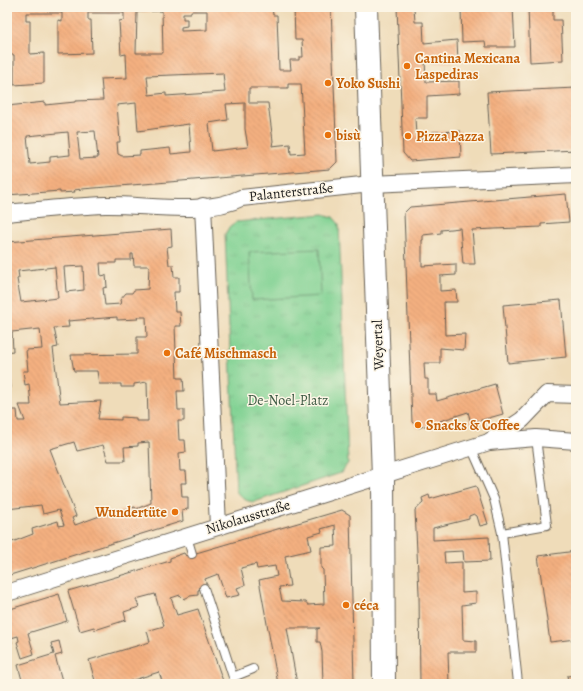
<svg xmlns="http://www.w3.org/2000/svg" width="583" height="691" viewBox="0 0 583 691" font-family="Alegreya,serif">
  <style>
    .grass { fill: url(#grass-tufts); stroke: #4e7657 }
    .pitch { fill: #7fd192; stroke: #4e7657 }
    .building { fill: url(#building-back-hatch); fill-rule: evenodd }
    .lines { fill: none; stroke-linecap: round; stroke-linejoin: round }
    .lane-casing { stroke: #665f53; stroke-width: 10 }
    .street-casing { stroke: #665f53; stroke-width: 18 }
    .secondary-casing { stroke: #665f53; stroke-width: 24 }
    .lane { stroke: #fff; stroke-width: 8 }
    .street { stroke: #fff; stroke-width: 16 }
    .secondary { stroke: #fff; stroke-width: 22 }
    .food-dot { fill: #e8710a; stroke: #fcf5e5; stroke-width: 1.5 }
    .labels { text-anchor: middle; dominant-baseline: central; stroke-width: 3; stroke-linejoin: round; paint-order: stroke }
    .food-label { font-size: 14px; font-weight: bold; fill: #c56008; stroke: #fcf5e5; text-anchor: start }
    .street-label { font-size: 14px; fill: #1c1c1c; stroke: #fcf5e5 }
    .park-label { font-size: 14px; fill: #3f5b45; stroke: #fcf5e5 }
  </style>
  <defs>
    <pattern id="grass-tufts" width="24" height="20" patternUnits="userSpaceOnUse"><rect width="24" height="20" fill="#7fd192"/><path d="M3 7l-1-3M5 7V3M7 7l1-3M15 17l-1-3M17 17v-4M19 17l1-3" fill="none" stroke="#6db37d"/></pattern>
    <pattern id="building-back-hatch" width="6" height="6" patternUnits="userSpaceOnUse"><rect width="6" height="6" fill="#f4b080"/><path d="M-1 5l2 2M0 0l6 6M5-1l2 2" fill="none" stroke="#d1976e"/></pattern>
  </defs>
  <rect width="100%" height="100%" fill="#fcf5e5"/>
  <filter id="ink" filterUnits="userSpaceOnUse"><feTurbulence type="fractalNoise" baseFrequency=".025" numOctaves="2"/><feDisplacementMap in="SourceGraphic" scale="8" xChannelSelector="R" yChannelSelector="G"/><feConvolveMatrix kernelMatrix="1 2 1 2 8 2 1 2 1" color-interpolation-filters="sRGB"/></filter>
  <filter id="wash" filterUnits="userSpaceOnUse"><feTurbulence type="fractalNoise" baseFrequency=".012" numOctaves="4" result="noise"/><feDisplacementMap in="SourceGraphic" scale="16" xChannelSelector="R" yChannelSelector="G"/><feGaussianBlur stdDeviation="0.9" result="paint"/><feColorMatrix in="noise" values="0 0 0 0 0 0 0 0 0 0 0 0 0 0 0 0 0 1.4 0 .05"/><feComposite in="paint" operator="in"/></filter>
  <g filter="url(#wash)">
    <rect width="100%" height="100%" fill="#efdcb9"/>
    <path class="grass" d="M324,214L333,217L339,224L348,463L341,473L254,502C245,501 241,498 236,491L225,234L230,226L236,222Z"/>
    <path class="pitch" d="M319,249L321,296L252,300L249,252Z"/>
    <g id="blocks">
      <g class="building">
        <path d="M7,7H272L273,15H277L279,70H291L290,60H299V57H303L302,40H295L294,7H331L337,162L330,169L82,189L74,190L75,192L60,193V191L7,195V168H11V160L10,146L7,139V106L45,102V105L75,102V101L103,100L101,79L127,78L126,54L121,55L119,21L124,20V13H88V20H91L92,53L58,54V20L62,21V13H26V21H30V54L44,53V83L14,85V55H7ZM162,11L163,53H136L137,12ZM191,11H207V30L181,31V27L187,26V19H183V13H191ZM223,73L225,92L166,96V93L149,95L147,76ZM288,84H301L305,153L291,154L290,144L272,146L273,141L268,103H249V88H288ZM136,103L138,131L189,124L191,152L171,154L170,148L140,151V155L122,156L118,154L117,142H120L117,105ZM245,103V129L248,147L212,151L209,123L228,120L226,104ZM95,131L98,158L80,159L77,132ZM68,132L70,155L50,157V162L30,164L27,136Z"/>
        <path d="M397,7H418L414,8L415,22H423L424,43L457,40L458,62L431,63V60H425L426,82L459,81V94L427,96V118H415L416,135H418L419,139L432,138V132L460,131L461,157L410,161L403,153Z"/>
        <path d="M456,7H513L515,47H486L485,41L462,42L461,9H456Z"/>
        <path d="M528,7H553V20H561L563,60L530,62Z"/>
        <path d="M576,88V150L491,154L487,92Z"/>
        <path d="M566,194L569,222L541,224V227L472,230L475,264H463L460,228L441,230V233L423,235V240H422V266L456,264V275L440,276V291L456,290L457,302H444L445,335L465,334L464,350L440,348V363H424L425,379H428V394H436L437,401L495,384L503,414L471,423L468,412L440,421L441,425L430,429L428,425L418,428L412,422L404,213L410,207Z"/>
        <path d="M171,229L172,246L167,247L169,265H173L174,277H179V292H174L175,312H180L181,326H175L177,378H183L184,391H177L178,410H184V421H178L179,440H185L186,452L179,453L180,471H186L187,483H181L182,497H188V509L182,510L183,521L7,576V544L33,534L32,529L58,521L59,526L64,525L59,510L43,514L41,505L7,509V410H17L18,421H25L19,405H31L29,384L25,385L23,371H28L26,350L42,349L40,329L12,332L13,351L7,352V242ZM131,254H133L134,266H149L148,289L134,290L132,293H126L120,300L121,304L105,305L103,288L107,287L106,275L101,276L100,263H116V260H131ZM83,266L84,290L66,292L64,267ZM55,267L58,298L21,302L17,279L19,278L18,271ZM117,317V320L138,319L137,317H146L147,337H137V354L71,355L74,371H97L99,384H121V387H134V384L147,382L148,421H136V418L121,417V420L98,419L101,401L60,403L53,348L58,347L54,328L69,327L68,321ZM74,442L77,451L103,445L108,461H125L124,447L138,446V443L149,442L151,503L136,509L135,507L97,517L75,525L72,518L76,516L50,449Z"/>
        <path d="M561,300L566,357L508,363L503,305Z"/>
        <path d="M7,372H9L10,388H7Z"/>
        <path d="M476,486L488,524L480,526L477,516L474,514L469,516V519L433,528V540L489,537L490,561L464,562L463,551L444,552L445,563L462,562V593L476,592V603L462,605L463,640L476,641V652H448L449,684H420L419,593L415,510L423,503L422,498L429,495L430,499Z"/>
        <path d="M342,510L350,515L354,684H323L322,652L320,642H317V629L320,628H287L297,684H278L259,580L277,576L275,566L257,569L256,564L241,568L245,585L237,588L240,595L226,598L218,574L205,579L207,587L198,590V595L190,596L184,599L180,595L171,598L177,615L198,609L224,684H163L159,672L121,684H96L89,660L150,642L147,631L164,626L155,594L136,599L139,607L124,612L126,620L95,630L94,627L80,631L68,591L170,561V558L184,553L186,556ZM335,525L336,546L321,547V568L323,570L324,604L308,605L306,602L282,601L279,587L290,586L285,556L311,550L308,536L322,532L321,529Z"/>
        <path d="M576,551V639L550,642L538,556Z"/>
        <path d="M59,594L67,621L28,633L34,654L22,658L17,642L19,641L18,636L11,638L12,643L7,644V610Z"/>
        <path d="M59,641L62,654L55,656L63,684H23L18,665L54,654L51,643Z"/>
        <path d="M576,675V684H569L567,676Z"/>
      </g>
    </g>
  </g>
  <g filter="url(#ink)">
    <use href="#blocks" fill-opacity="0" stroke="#665f53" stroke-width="1"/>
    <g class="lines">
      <defs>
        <g id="lane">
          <path d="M471,447L494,499L502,533L518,683"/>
          <path d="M502,533L547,525L536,438"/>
          <path d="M187,537L192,554"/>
          <path d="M204,588L233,677L253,669"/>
        </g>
        <g id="street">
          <path d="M203,206L218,526"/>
          <path d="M7,213C39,210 72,206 105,205C145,204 205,216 241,198L371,184L576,175"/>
          <path d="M490,441L522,420L547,394L576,395"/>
          <path d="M7,593L489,442L536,438L576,441"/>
        </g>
        <path id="secondary" d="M366,7L383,476L384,684"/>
      </defs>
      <use href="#lane" class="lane-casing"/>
      <use href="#street" class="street-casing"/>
      <use href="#secondary" class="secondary-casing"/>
      <use href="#lane" class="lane"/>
      <use href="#street" class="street"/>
      <use href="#secondary" class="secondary"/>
    </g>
  </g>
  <g class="food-dot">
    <circle cx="407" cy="66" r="4"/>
    <circle cx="328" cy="83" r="4"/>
    <circle cx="328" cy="135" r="4"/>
    <circle cx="408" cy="136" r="4"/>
    <circle cx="167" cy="353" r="4"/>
    <circle cx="418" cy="425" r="4"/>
    <circle cx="175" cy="512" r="4"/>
    <circle cx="346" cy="605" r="4"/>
  </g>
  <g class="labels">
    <g class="food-label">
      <text x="415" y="58">Cantina Mexicana<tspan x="415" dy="16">Laspediras</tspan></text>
      <text x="336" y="83">Yoko Sushi</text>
      <text x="336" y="135">bisù</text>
      <text x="416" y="136">Pizza Pazza</text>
      <text x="175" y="353">Café Mischmasch</text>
      <text x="426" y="425">Snacks &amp; Coffee</text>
      <text x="167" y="512" text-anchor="end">Wundertüte</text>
      <text x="354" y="605">céca</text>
    </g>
    <g class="street-label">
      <text transform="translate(291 192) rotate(-6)">Palanterstraße</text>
      <text transform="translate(378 345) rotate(-92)">Weyertal</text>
      <text transform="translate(248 517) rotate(-17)">Nikolausstraße</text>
    </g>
    <g class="park-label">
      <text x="288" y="400">De-Noel-Platz</text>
    </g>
  </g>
  <rect width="583" height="691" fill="none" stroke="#fcf5e5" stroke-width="24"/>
</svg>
